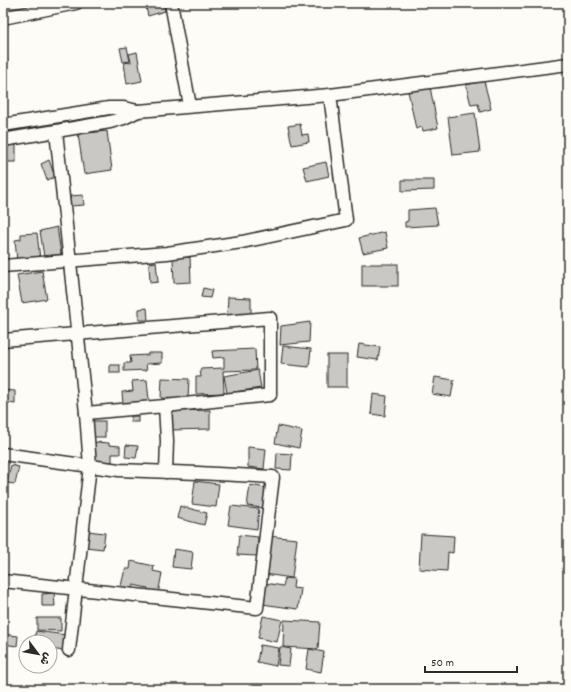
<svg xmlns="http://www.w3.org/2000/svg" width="571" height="692" viewBox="0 0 571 692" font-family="Dekko,'Playpen Sans Arabic',sans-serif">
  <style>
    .building { fill: #c9c8c4; stroke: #2b2b2b }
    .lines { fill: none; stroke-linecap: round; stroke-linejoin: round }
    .minor-casing { stroke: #2b2b2b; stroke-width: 15 }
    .minor { stroke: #fdfcf7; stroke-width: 12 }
  </style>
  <rect width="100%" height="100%" fill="#fdfcf7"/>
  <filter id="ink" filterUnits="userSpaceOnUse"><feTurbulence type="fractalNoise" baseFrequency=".025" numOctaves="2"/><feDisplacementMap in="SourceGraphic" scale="8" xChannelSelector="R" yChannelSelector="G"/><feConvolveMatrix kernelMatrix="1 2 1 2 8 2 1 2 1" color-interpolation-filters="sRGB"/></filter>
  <g filter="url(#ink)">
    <g class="building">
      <path d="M145,3H163L165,11L148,16Z"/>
      <path d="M3,41L8,63L4,64L3,62Z"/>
      <path d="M127,47L130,61L123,62L120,48Z"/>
      <path d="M137,52L142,81L127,84L124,63L131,62L129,54Z"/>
      <path d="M484,81L491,109L480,112L478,104L471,105L466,85Z"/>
      <path d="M430,87L438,128L423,131L422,127L416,129L408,91Z"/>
      <path d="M475,113L480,152L453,155L448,117Z"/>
      <path d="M300,124L302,135L308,134L309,142L292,145L288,126Z"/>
      <path d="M107,131L112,170L84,174L78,134Z"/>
      <rect x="5" y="145" width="11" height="17"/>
      <path d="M49,160L55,177L47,180L41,164Z"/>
      <path d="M326,162L329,176L307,181L303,167Z"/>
      <path d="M402,180H434V190L402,191Z"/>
      <path d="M83,195L84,205L71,206L70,196Z"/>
      <path d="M435,208L438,225L405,227V222L408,221V210Z"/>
      <path d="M57,227L61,254L44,257L40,231Z"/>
      <path d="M385,232L388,248L363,253L359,238Z"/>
      <path d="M37,233L40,259L17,261L15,240L21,239V234Z"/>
      <path d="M190,257L191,282L174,283L173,258Z"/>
      <path d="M156,262L158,282L150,283L149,263Z"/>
      <rect x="362" y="264" width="36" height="22"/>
      <path d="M42,271L47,299L22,303L17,275Z"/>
      <path d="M203,288L212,290L210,298L201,297Z"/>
      <path d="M228,297L251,298V316L227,315Z"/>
      <path d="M147,308L148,320H139V309Z"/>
      <path d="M310,322L309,342L280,345L281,326Z"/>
      <path d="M359,344L380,347L378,360L357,357Z"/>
      <path d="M283,346L311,349L309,367L281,364Z"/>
      <path d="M255,349L256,370L223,371L224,393L196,394V377H201L200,369L224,368V357L213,358L212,351Z"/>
      <path d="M148,353H162V363L146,364L147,370L124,371V363H131L130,356L148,355Z"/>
      <rect x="327" y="355" width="20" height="32"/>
      <rect x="110" y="365" width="10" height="8"/>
      <path d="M258,370L261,388L227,393L224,376Z"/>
      <path d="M435,377L454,380L451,397L432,394Z"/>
      <path d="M162,378L189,379L188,399L161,398Z"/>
      <path d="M147,380L149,401L123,404L122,392L133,391L132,381Z"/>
      <path d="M3,390L15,391V404L3,402Z"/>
      <path d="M373,394L387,396L385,416L371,414Z"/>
      <path d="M210,410V429L171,430L170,411Z"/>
      <rect x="131" y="416" width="7" height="6"/>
      <rect x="92" y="421" width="13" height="16"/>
      <path d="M278,426L302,431L299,448L275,443Z"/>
      <path d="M94,442L109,443V445L120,446V454H112V462L93,461Z"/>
      <path d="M126,445L138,446L136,458L125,457Z"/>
      <path d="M248,447L266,449L264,469L248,467Z"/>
      <path d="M277,453L292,454L291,470L276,469Z"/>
      <path d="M11,465L19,467L15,484L7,483Z"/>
      <path d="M195,481L219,484L216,507L192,504Z"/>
      <path d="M250,485L266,488L263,508L247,506Z"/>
      <path d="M180,506L207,513L204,525L177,518Z"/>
      <path d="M231,506L259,509L257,529L228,525Z"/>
      <path d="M87,531L105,533L103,549L85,547Z"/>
      <path d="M421,534L454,536L453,553L448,552L447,571L419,569Z"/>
      <path d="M239,535L258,537L257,556L237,555Z"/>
      <path d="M268,536L297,539L292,578L264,574Z"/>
      <path d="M174,549L193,552L191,569L172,567Z"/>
      <path d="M131,561L154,566L153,571L162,573L158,594L147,592L148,588L133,585L132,592L120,590L125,569H130Z"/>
      <path d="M285,578L294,579L293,588L301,589L298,609L262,604L265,583L283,586Z"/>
      <path d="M54,593L55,606H42V594Z"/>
      <path d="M263,616L282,620L277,642L258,638Z"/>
      <path d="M37,618H61V631L37,630Z"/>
      <path d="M284,620L320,622L318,649L283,647Z"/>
      <path d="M36,631L66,635L64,651L50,649V642H34Z"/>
      <path d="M3,634L18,636L17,646L3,644Z"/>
      <path d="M260,645L279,648L276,666L257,662Z"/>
      <path d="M280,647L291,649L289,666L278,665Z"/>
      <path d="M309,649L324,652L321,672L306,669Z"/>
    </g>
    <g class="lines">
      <defs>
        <g id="minor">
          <path d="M171,3L190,106"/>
          <path d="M3,18L76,3"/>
          <path d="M3,125L109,108H124L138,111L330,95L568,64"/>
          <path d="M56,131L86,413"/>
          <path d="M3,140L110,122L124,118L138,111"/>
          <path d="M3,266L167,253L242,242L346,220L330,95"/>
          <path d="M3,340L270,318V395L165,406"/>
          <path d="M3,454L119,470L198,473L273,477L257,608L3,581"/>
          <path d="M69,650L90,466L86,413L165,406L167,441L166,472"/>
        </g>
      </defs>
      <use href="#minor" class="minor-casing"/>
      <use href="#minor" class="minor"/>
    </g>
  </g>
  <rect width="571" height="692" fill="none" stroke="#fdfcf7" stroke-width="16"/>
  <rect x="8" y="8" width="555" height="676" fill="none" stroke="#2b2b2b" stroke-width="1.5" filter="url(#ink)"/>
  <g transform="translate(38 654) rotate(122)"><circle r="19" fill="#fdfcf7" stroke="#a9a8a5"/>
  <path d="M0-3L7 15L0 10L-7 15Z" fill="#2b2b2b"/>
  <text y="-6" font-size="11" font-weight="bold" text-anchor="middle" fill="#2b2b2b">ش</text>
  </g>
  <path d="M425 666v6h92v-6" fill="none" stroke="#2b2b2b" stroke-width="2"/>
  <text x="431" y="666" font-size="12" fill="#2b2b2b" stroke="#fdfcf7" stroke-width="3" paint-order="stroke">50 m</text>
</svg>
